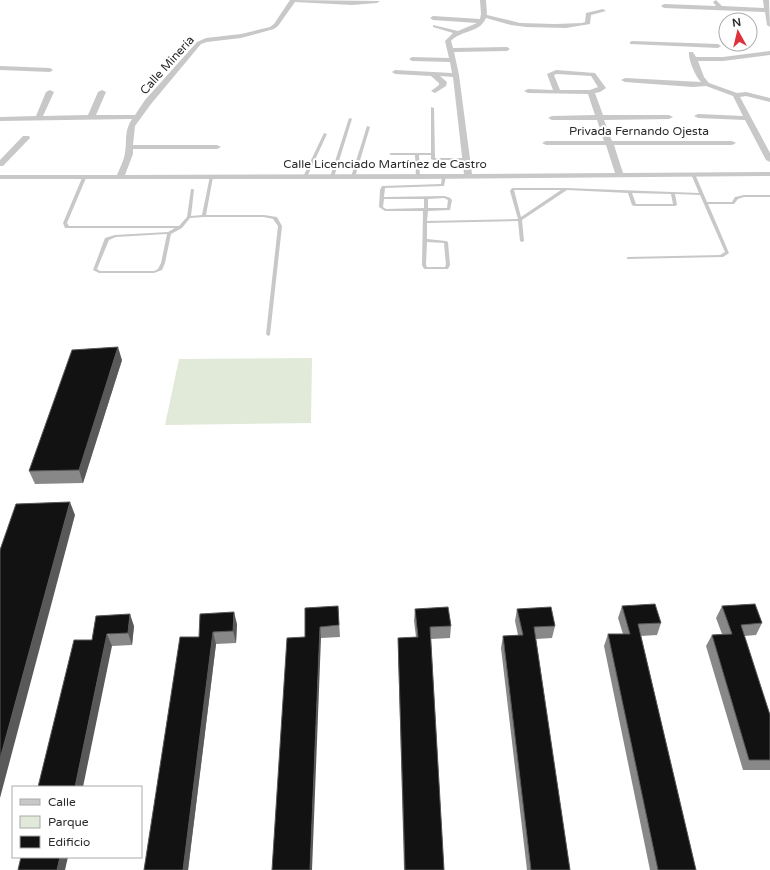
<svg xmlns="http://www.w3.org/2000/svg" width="770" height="870" viewBox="0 0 770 870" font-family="'Varela Round',sans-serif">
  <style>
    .green { fill: #e1e9d9 }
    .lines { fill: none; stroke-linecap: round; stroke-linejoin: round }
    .lane { fill: #c8c8c8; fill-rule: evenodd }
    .street { fill: #c8c8c8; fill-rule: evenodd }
    .wall { fill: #888 }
    .shaded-wall { fill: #595959 }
    .building { fill: #121212; stroke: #595959 }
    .labels { text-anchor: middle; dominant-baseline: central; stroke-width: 4; stroke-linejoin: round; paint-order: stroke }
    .far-street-label { font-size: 12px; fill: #2b2b2b; stroke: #fff }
  </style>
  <rect width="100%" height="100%" fill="#fff"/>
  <path class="green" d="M312,358L311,423L165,425L179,359Z"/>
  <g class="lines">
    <g class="lane">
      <path d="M431,107L434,108L435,158H466L468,159L466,160H433L431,159V155H419L420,177L418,178L416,177L415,155H391L389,154L391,153H431Z"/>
      <path d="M349,118L352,119L334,177L332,178H331L330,177Z"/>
      <path d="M367,126L370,127L355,177L353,178H352L351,177Z"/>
      <path d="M324,133L327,134L307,177L305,178H304L303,177Z"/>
      <path d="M692,173H694L695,174L707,202H732L735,197L744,195H770V197H744L738,199L734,204H708L729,253L723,257L628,259L626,258L628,257L720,255L725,252L700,195L675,194L677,205L675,206H634L632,205L628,193L567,190L522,220L524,241L522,242L520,241L518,221L427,223V239L446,241L448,242L450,265L448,269H424L422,265L423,211H385L379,207L380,190L382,186L441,184L442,176L444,175L446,176L444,186L385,188L384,197L444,196C448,197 450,197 452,200L450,210L428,211L427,221L518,219L510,191L512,188H566L699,193L691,174ZM514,190H561L521,217ZM632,193L671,194L673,204H636ZM444,198L448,200L447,208H428V199ZM384,199H424V208L386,209L383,207ZM427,242L444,243L446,265L445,267H427L426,265Z"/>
      <path d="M210,176H211L213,177L206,215H264L277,217L282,226L270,335L268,336L266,334L278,226L273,219L264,217H204L190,218L182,228L171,234L165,263L162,270L154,273H99L93,270L105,238L115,235L168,232L175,228H65L63,223L82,178L84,177L86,178L67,223L69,226H179L187,217L191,189H193L194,190L191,216L202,215ZM167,234L161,263L158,269L154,271H100L97,269L109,240L116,237Z"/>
    </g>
    <g class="street">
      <path d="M290,0L380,1L377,3L352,5L295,2L278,26L274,29L241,38L207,42L201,44L151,104L135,126L133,145H217L221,147L217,149H133V154L125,175L464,174L453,77L440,76L447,82L446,86L435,93L431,91L439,85V83L431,76L395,74L392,72L395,70L452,73L450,62L412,61L409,59L412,57L449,58L445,41L453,33L433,27V25L458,31L477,23L433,20L430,18L433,16L480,19L481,14L480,0H486L487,15L520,23L555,24L582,23L585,22L586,13L603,9L606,11L591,15L590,24L566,28L526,27L511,25L486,18C480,33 461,30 451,41L453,48L507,47L510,49L507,51L454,52L459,75L472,174L615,173L606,145H546L542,143L546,141H604L597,120H552L548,118L552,116L595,115L588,94L528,93L524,91L528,89L553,90L547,74L556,70L595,73L606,88L600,92L595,93L603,115H669L673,117L669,119L604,120L612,141H732L736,143L732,145H614L623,173L770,172V176L418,179H0V175H117C120,168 124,160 125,153C127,140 124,131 132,119L0,121V117L36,116L46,92L50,90L54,92L43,116L88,115L98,92L102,90L106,92L96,115H135L145,100L197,42L206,38L241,34L270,27L274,24ZM557,74L591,76L598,87L590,90H560L554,75Z"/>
      <path d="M716,0L722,6L764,8L763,0H769L770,27L767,25L765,12L664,8L661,6L664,4L716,6L713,2Z"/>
      <path d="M632,41L718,44L721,46L718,48L630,44V42Z"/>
      <path d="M770,51V55L723,61H698L704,77L709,83L737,93L746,92L770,98V102L746,96L740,97L770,153V162L766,160L745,120L698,118L694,116L698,114L743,116L733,96L706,86L693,87L625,82L621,80L625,78L701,82C695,76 688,59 689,52H693L696,57H723Z"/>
      <path d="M0,66L50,68L53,70L50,72L0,70Z"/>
      <path d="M23,136H29L30,138L3,166H0V160Z"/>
    </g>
  </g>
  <g class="wall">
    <path d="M122,360L83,483L35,484L29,471Z"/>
    <path d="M338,606L340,637L321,638L305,637Z"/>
    <path d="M622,606L661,623L657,635L641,636L696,870H650L604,646L608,634H623L618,618Z"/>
    <path d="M722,606L762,623L756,635L744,636L770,715V770H743L706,646L712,635L722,634L716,618Z"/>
    <path d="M415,609L451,626L450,638L431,639L444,870H404L398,649V638L416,637L414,621Z"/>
    <path d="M517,609L555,626L552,638L536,639L570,870H527L501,648L503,636L518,635L515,621Z"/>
    <path d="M237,624L236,643L216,644L188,870H144L199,637Z"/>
    <path d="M134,626L132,645L112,646L92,640Z"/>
  </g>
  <g class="shaded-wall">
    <path d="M118,347L122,360L83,483L79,470Z"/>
    <path d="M70,502L75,515L0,798V759Z"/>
    <path d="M234,612L237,624L236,643L233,631Z"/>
    <path d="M130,614L134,626L132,645L128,633Z"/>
    <path d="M320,627L321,638L312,870H310Z"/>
    <path d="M213,632L216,644L188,870H183Z"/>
    <path d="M107,634L112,646L83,787H75Z"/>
    <path d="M60,857H68L65,870H57Z"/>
  </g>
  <g class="building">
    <path d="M118,347L79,470L29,471L72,350Z"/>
    <path d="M70,502L0,759V550L16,504Z"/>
    <path d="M655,604L661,623L638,624L696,870H658L608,634H630L622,606Z"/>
    <path d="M755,604L762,623L741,625L770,715V760H749L712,635L732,634L722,606Z"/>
    <path d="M338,606L339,625L320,627L310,870H272L287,638L305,637V608Z"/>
    <path d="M448,607L451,626L430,627L444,870H405L398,638L418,637L415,609Z"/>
    <path d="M551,607L555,626L534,627L570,870H531L503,636L523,635L517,609Z"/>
    <path d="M234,612L233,631L213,632L183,870H144L180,637H199L200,614Z"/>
    <path d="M130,614L128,633L107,634L75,787H38L74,640H92L96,616Z"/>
    <path d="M21,857H60L57,870H18Z"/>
  </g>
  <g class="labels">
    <g class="far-street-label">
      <text transform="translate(167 65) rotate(-48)">Calle Minería</text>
      <text x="639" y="131">Privada Fernando Ojesta</text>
      <text x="385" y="164">Calle Licenciado Martínez de Castro</text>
    </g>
  </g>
  <rect x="12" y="786" width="130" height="72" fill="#ffffff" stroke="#aaaaaa"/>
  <rect x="20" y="799" width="20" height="6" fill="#c8c8c8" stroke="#aaaaaa"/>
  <text x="48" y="806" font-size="12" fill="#2b2b2b">Calle</text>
  <rect x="20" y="816" width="20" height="12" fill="#e1e9d9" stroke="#aaaaaa"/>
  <text x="48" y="826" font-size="12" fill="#2b2b2b">Parque</text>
  <rect x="20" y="836" width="20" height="12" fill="#121212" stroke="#aaaaaa"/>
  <text x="48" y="846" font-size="12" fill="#2b2b2b">Edificio</text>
  <g transform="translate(738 32) rotate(352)"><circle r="19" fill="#ffffff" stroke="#aaaaaa"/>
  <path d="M0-3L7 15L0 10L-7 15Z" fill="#de323a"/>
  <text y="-6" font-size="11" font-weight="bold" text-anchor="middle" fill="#2b2b2b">N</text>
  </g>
</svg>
